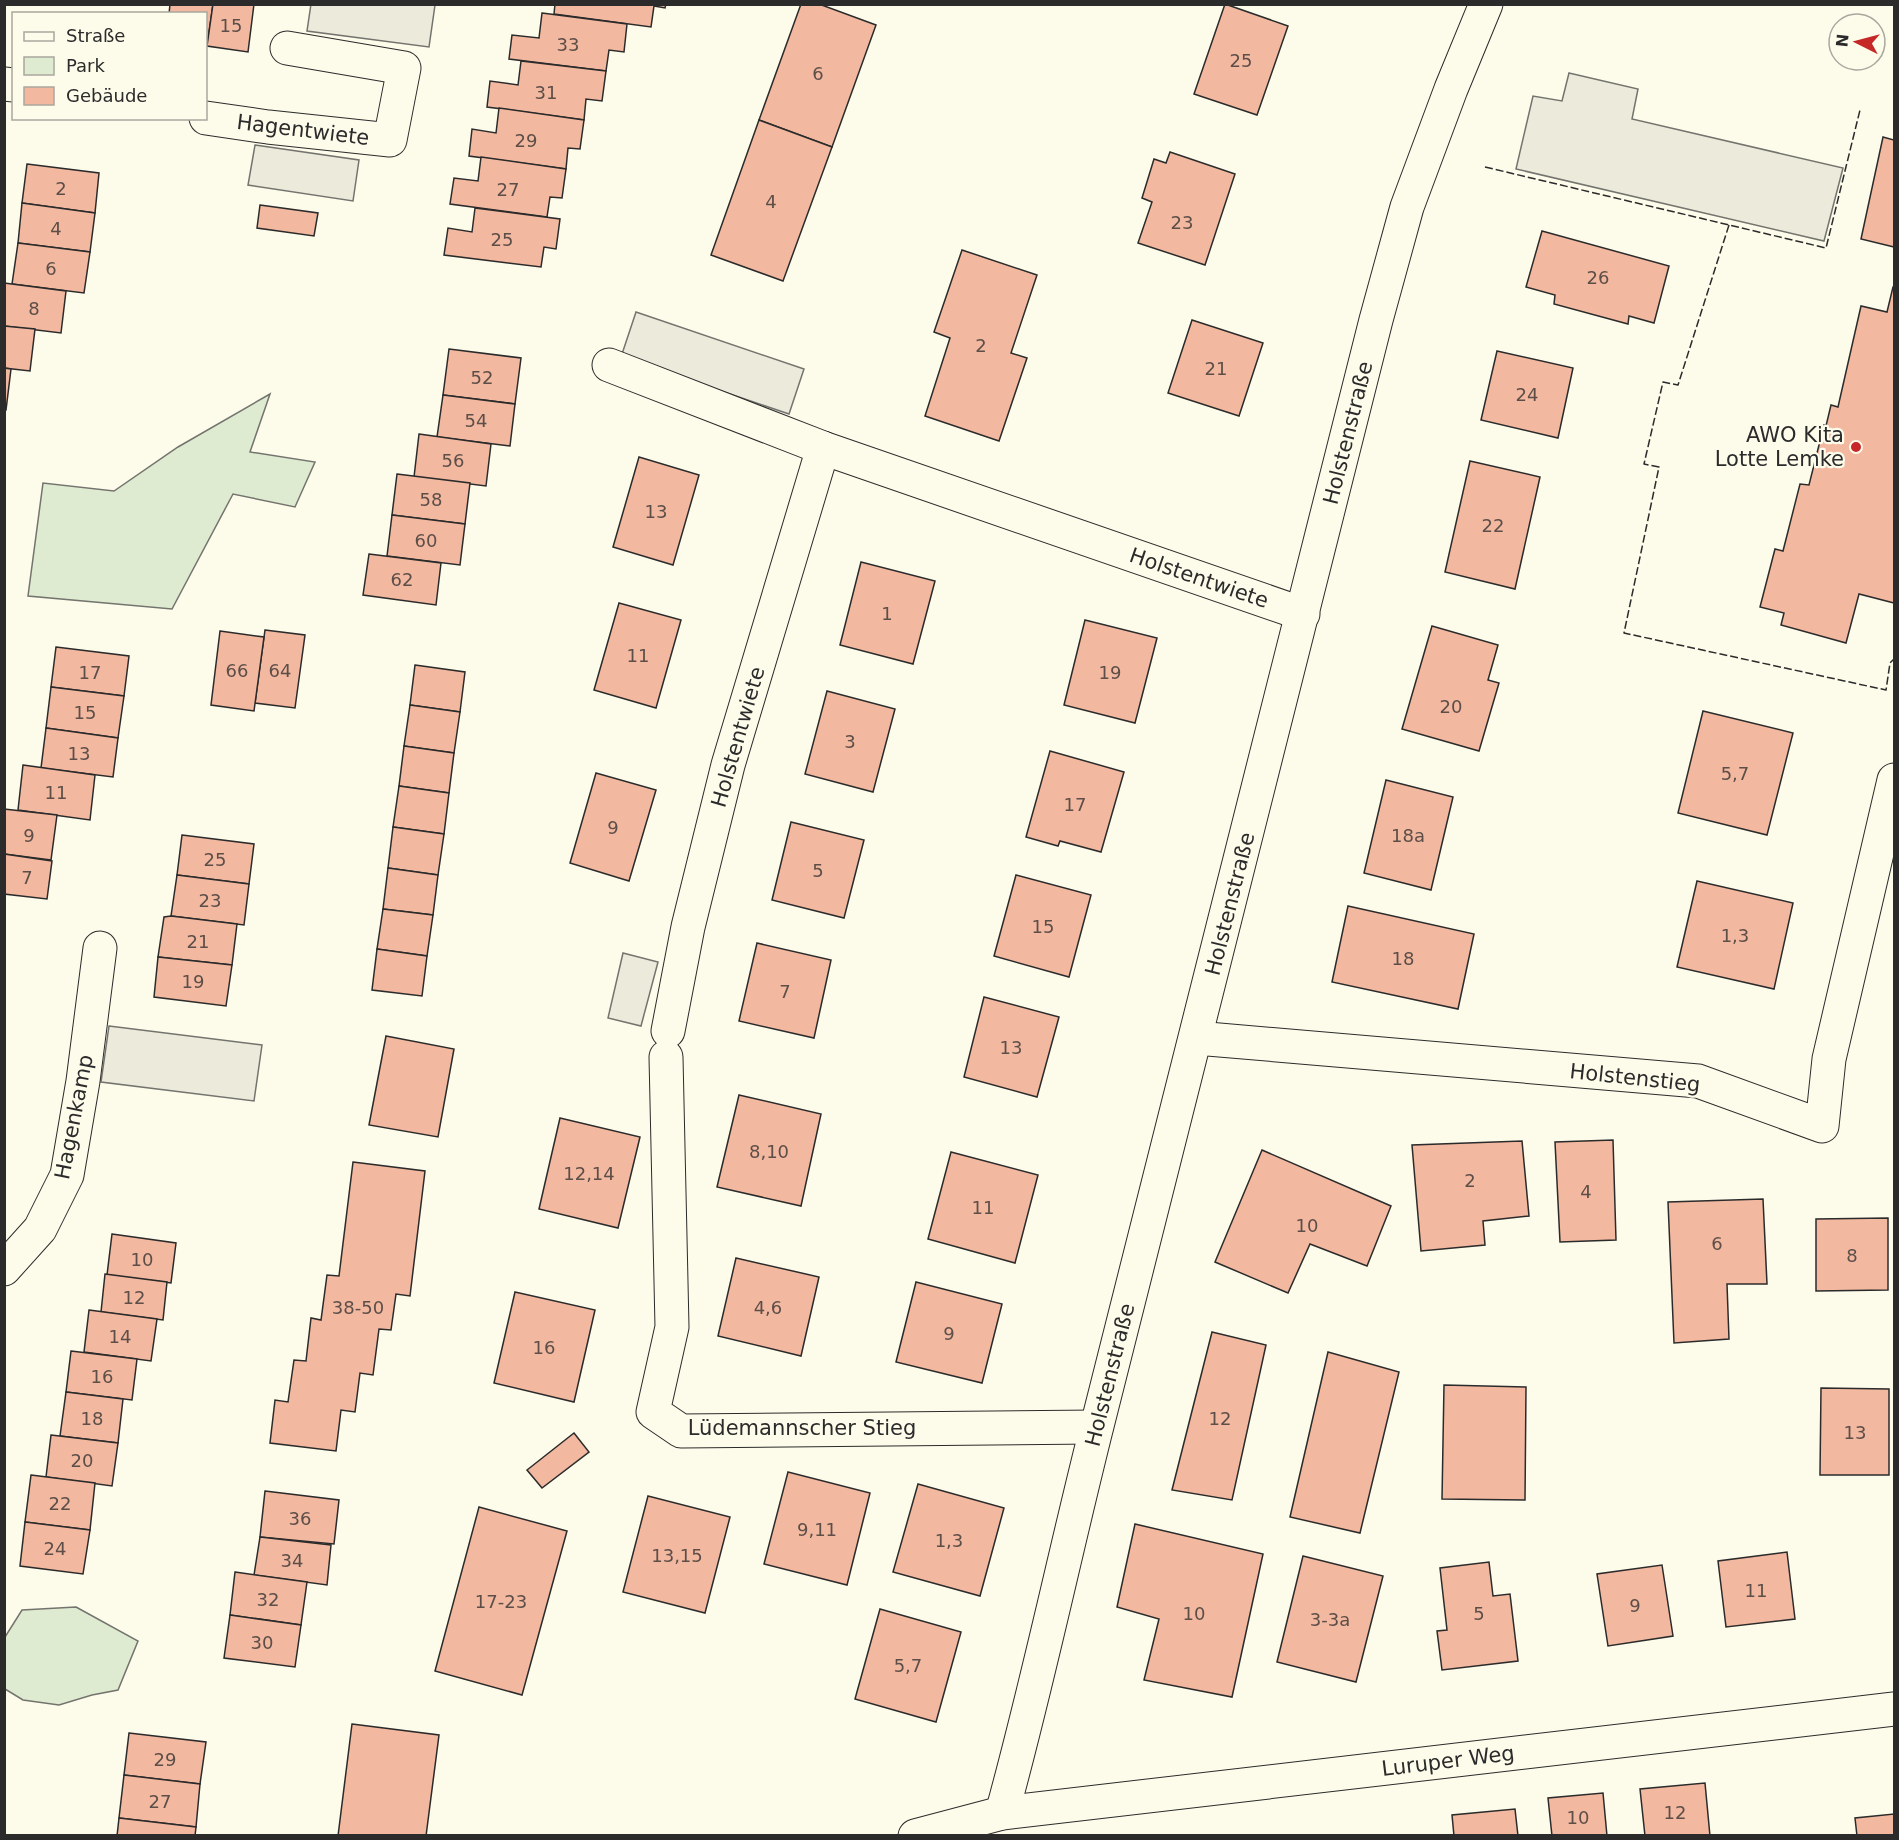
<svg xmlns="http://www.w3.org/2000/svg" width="1899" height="1840" viewBox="0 0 1899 1840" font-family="'DejaVu Sans',sans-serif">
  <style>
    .green { fill: #deebd1; stroke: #74746e; stroke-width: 1.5 }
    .parking { fill: #eceadb; stroke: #74746e; stroke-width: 1.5 }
    .building { fill: #f2b8a0; stroke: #2b2b2b; stroke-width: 1.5 }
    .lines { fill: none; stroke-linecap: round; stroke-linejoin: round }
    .street-casing { stroke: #2b2b2b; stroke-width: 35 }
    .secondary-casing { stroke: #2b2b2b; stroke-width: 35 }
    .street { stroke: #fdfbea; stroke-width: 33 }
    .secondary { stroke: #fdfbea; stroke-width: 33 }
    .fence { stroke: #2b2b2b; stroke-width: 1.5; stroke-dasharray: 8 3; stroke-linecap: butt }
    .poi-dot { fill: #c62828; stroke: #fdfbea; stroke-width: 2 }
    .labels { text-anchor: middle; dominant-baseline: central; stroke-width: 4.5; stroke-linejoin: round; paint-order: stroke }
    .number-label { font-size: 18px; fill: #5d4e48 }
    .street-label { font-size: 21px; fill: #2b2b2b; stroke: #fdfbea }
    .poi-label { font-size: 21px; fill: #2b2b2b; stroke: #fdfbea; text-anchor: end }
  </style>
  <rect width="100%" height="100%" fill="#fdfbea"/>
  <g class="green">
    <path d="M270,394L250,452L315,462L295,507L233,494L172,609L28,596L43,483L114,491L178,447Z"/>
    <path d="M76,1607L138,1641L118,1690L92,1695L59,1705L23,1700L5,1689V1637L22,1610Z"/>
  </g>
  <g class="parking">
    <path d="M311,4L435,5L429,47L307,31Z"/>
    <path d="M1569,73L1638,89L1632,119L1843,168L1824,241L1516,169L1533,96L1562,101Z"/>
    <path d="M255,145L359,160L353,201L248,185Z"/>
    <path d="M636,312L804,369L789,414L621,357Z"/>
    <path d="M623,953L658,962L641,1026L608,1018Z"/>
    <path d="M109,1026L262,1045L254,1101L101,1082Z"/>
  </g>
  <g class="building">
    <path d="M170,4H213L207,46H206V14H169Z"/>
    <path d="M213,4H254L248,52L207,46Z"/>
    <path d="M555,4H666L665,8L654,6L651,27L554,14Z"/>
    <path d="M801,4H819L876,25L832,147L759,120Z"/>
    <path d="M1225,4L1288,26L1257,115L1194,94Z"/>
    <path d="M542,13L627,24L624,52L609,50L606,71L509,59L512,35L539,38Z"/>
    <path d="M521,61L606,71L602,101L586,99L584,120L487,107L490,81L518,85Z"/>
    <path d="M499,108L584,120L580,149L568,148L566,169L469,156L472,129L496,133Z"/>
    <path d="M759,120L832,147L783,281L711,255Z"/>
    <path d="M1883,137L1894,140V247L1861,239Z"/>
    <path d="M1170,152L1235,174L1205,265L1138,243L1152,202L1142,198L1154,159L1166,163Z"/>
    <path d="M481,157L566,169L562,198L550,197L547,217L450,204L454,178L478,181Z"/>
    <path d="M27,164L99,173L95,213L22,203Z"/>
    <path d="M22,203L95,213L90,252L18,243Z"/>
    <path d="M260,205L318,213L314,236L257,228Z"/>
    <path d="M475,208L560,219L556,249L544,247L541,267L444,255L448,228L472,232Z"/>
    <path d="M1542,231L1669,266L1654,323L1629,316L1628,324L1554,304L1555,295L1526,287Z"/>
    <path d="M18,243L90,252L84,293L12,284Z"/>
    <path d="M962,250L1037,275L1011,353L1027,358L999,441L925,416L950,338L934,332Z"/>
    <path d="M4,283L66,291L61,333L4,326Z"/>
    <path d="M1893,287H1894V603L1859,594L1846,643L1781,625L1784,613L1760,607L1775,549L1783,551L1800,484L1809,485L1824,425L1826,426L1831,405L1838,407L1861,306L1887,312Z"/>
    <path d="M1192,320L1263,343L1239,416L1168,393Z"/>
    <path d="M4,326L35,329L30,371L4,368Z"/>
    <path d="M449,349L521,358L515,404L443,395Z"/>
    <path d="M1497,351L1573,368L1558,438L1481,420Z"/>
    <path d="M4,368L11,369L6,410H4Z"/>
    <path d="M443,395L515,404L510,446L437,437Z"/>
    <path d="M419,434L491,444L486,486L414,477Z"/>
    <path d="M639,457L699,475L673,565L613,547Z"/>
    <path d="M1470,461L1540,477L1515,589L1445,572Z"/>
    <path d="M397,474L470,483L465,524L392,515Z"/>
    <path d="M392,515L465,524L460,565L387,556Z"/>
    <path d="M369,554L441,563L436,605L363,595Z"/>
    <path d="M861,562L935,581L913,664L840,645Z"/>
    <path d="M619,603L681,620L656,708L594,690Z"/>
    <path d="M1085,620L1157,638L1135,723L1064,705Z"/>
    <path d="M1432,626L1498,645L1488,680L1499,683L1479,751L1402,729Z"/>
    <path d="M265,630L305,635L295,708L255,703Z"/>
    <path d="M220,631L264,637L254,711L211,705Z"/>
    <path d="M56,647L129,656L124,696L51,687Z"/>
    <path d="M415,665L465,672L460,712L410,705Z"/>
    <path d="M51,687L124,696L118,738L46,728Z"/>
    <path d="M827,691L895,709L873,792L805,774Z"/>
    <path d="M410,705L460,712L454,753L404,746Z"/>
    <path d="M1703,711L1793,733L1767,835L1678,813Z"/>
    <path d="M46,728L118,738L113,777L41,768Z"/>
    <path d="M404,746L454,753L449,793L399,786Z"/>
    <path d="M1050,751L1124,772L1101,852L1060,841L1058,846L1026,837Z"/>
    <path d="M23,765L95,775L90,820L18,810Z"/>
    <path d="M596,773L656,790L629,881L570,863Z"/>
    <path d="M1386,780L1453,797L1431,890L1364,873Z"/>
    <path d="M399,786L449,793L444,834L393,827Z"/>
    <path d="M4,809L57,815L51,860L4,854Z"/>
    <path d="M791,822L864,840L844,918L772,900Z"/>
    <path d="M393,827L444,834L438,875L388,868Z"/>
    <path d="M182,835L254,844L249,884L177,875Z"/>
    <path d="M4,854L52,861L47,899L4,894Z"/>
    <path d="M388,868L438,875L433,915L383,909Z"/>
    <path d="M177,875L249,884L244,925L171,916Z"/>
    <path d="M1016,875L1091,895L1069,977L994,956Z"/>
    <path d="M1697,881L1793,903L1774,989L1677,967Z"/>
    <path d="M1348,906L1474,934L1458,1009L1332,982Z"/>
    <path d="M383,909L433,915L427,956L377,949Z"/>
    <path d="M171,916L237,924L232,965L158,957L164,917Z"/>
    <path d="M757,943L831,960L814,1038L739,1021Z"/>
    <path d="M377,949L427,956L422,996L372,990Z"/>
    <path d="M158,957L232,965L226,1006L154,997Z"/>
    <path d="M984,997L1059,1017L1037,1097L964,1077Z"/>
    <path d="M386,1036L454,1049L438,1137L369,1125Z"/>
    <path d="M739,1095L821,1114L801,1206L717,1187Z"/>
    <path d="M560,1118L640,1137L618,1228L539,1209Z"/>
    <path d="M1613,1140L1616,1240L1560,1242L1555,1142Z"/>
    <path d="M1522,1141L1529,1216L1483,1221L1485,1245L1421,1251L1412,1145Z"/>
    <path d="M1262,1150L1391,1206L1367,1266L1310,1244L1288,1293L1215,1262Z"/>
    <path d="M951,1152L1038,1175L1015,1263L928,1239Z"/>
    <path d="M353,1162L425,1171L410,1296L396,1294L391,1330L379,1329L373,1375L360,1373L355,1412L341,1410L336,1451L270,1443L275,1400L288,1402L294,1360L306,1361L311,1318L321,1320L327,1275L339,1276Z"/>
    <path d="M1763,1199L1767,1284H1727L1729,1339L1674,1343L1668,1202Z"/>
    <path d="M1888,1218V1290L1816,1291V1219Z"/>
    <path d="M112,1234L176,1243L171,1283L107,1275Z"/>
    <path d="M736,1258L819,1277L801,1356L718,1336Z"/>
    <path d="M105,1274L167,1282L163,1320L101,1312Z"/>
    <path d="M916,1282L1002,1304L982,1383L896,1362Z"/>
    <path d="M515,1292L595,1310L574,1402L494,1383Z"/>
    <path d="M89,1310L157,1319L151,1361L84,1352Z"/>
    <path d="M1212,1332L1266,1345L1232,1500L1172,1490Z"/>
    <path d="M71,1351L137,1359L132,1400L66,1392Z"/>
    <path d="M1328,1352L1399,1372L1360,1533L1290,1517Z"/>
    <path d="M1444,1385L1526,1387L1525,1500L1442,1499Z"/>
    <path d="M1821,1388L1889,1389V1475H1820Z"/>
    <path d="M66,1392L123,1399L118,1443L60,1436Z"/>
    <path d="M574,1433L589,1452L542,1488L527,1470Z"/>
    <path d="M51,1435L118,1443L112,1486L46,1477Z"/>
    <path d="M788,1472L870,1493L847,1585L764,1564Z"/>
    <path d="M31,1475L95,1483L90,1530L25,1522Z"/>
    <path d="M918,1484L1004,1508L980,1596L893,1572Z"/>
    <path d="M265,1491L339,1500L334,1544L260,1537Z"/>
    <path d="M648,1496L730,1517L705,1613L623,1592Z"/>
    <path d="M479,1507L567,1531L522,1695L435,1671Z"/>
    <path d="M25,1522L90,1530L83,1574L20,1566Z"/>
    <path d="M1135,1524L1263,1554L1232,1697L1144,1680L1159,1619L1117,1607Z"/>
    <path d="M260,1537L331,1545L327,1585L254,1575Z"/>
    <path d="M1787,1552L1795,1619L1726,1627L1718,1561Z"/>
    <path d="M1303,1556L1383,1576L1356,1682L1277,1662Z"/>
    <path d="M1489,1562L1493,1596L1510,1594L1518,1661L1442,1670L1437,1631L1447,1630L1440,1568Z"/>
    <path d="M1662,1565L1673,1636L1608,1646L1597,1574Z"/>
    <path d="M235,1572L307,1582L301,1625L230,1615Z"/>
    <path d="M880,1609L961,1632L936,1722L855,1699Z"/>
    <path d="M230,1615L301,1625L295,1667L224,1658Z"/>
    <path d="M352,1724L439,1735L426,1836H338Z"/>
    <path d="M129,1733L206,1742L200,1784L124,1775Z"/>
    <path d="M124,1775L200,1784L196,1827L119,1818Z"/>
    <path d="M1705,1783L1710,1836H1645L1640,1789Z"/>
    <path d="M1603,1793L1607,1836H1552L1548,1798Z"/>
    <path d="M1515,1809L1518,1836H1454L1452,1815Z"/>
    <path d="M1894,1814V1836H1857L1855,1818Z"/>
    <path d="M119,1818L196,1827L195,1836H117Z"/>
  </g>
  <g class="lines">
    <defs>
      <g id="street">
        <path d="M4,84L14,85"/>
        <path d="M206,118L268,127L390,140L404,68L287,48"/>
        <path d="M609,365L823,448L1303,614"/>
        <path d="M668,1031L688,927L728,765L823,448"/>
        <path d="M1196,1038L1698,1081L1822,1126L1829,1059L1894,780"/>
        <path d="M666,1057L672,1327L653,1412L681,1431L1096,1427"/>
        <path d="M4,1269L40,1229L67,1175L83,1081L100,948"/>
        <path d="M1002,1813C1038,1683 1065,1552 1098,1422C1190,1055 1284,688 1376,320L1407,207L1451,89L1486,4"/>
      </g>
      <path id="secondary" d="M915,1836L1002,1813L1894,1709"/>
    </defs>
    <use href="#street" class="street-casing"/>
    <use href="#secondary" class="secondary-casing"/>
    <use href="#street" class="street"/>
    <use href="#secondary" class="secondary"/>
    <g class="fence">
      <path d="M1485,167L1826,248L1860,110"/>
      <path d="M1729,225L1678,385L1663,382L1644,464L1659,467L1624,633L1886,690L1890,663L1894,659"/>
    </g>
  </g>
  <circle class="poi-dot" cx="1856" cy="447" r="6"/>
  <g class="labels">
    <g class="number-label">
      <text x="231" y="25">15</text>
      <text x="568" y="44">33</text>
      <text x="1241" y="60">25</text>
      <text x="818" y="73">6</text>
      <text x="546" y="92">31</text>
      <text x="526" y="140">29</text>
      <text x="61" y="188">2</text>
      <text x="508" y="189">27</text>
      <text x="771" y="201">4</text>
      <text x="1182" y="222">23</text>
      <text x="56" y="228">4</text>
      <text x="502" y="239">25</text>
      <text x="51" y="268">6</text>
      <text x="1598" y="277">26</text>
      <text x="34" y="308">8</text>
      <text x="981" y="345">2</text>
      <text x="1216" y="368">21</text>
      <text x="482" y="377">52</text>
      <text x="1527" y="394">24</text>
      <text x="476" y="420">54</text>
      <text x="453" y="460">56</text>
      <text x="431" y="499">58</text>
      <text x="656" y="511">13</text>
      <text x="1493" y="525">22</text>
      <text x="426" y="540">60</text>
      <text x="402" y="579">62</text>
      <text x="887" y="613">1</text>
      <text x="638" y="655">11</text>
      <text x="237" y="670">66</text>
      <text x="280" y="670">64</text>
      <text x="90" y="672">17</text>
      <text x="1110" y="672">19</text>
      <text x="1451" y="706">20</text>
      <text x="85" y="712">15</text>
      <text x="850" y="741">3</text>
      <text x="79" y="753">13</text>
      <text x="1735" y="773">5,7</text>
      <text x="56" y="792">11</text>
      <text x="1075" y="804">17</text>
      <text x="613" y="827">9</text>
      <text x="29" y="835">9</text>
      <text x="1408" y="835">18a</text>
      <text x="215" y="859">25</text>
      <text x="818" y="870">5</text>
      <text x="27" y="877">7</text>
      <text x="210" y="900">23</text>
      <text x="1043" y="926">15</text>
      <text x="1735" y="935">1,3</text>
      <text x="198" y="941">21</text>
      <text x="1403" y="958">18</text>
      <text x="193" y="981">19</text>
      <text x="785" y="991">7</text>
      <text x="1011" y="1047">13</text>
      <text x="769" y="1151">8,10</text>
      <text x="589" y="1173">12,14</text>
      <text x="1470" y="1180">2</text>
      <text x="1586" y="1191">4</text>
      <text x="983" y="1207">11</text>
      <text x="1307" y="1225">10</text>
      <text x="1717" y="1243">6</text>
      <text x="1852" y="1255">8</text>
      <text x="142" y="1259">10</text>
      <text x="134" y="1297">12</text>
      <text x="358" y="1307">38-50</text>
      <text x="768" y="1307">4,6</text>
      <text x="949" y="1333">9</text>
      <text x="120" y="1336">14</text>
      <text x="544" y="1347">16</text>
      <text x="102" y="1376">16</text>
      <text x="92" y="1418">18</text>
      <text x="1220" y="1418">12</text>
      <text x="1855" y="1432">13</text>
      <text x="82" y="1460">20</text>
      <text x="60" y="1503">22</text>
      <text x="300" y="1518">36</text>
      <text x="817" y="1529">9,11</text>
      <text x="949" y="1540">1,3</text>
      <text x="55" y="1548">24</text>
      <text x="677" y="1555">13,15</text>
      <text x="292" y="1560">34</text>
      <text x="1756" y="1590">11</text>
      <text x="268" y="1599">32</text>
      <text x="501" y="1601">17-23</text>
      <text x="1635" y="1605">9</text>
      <text x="1194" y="1613">10</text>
      <text x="1479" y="1613">5</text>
      <text x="1330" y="1619">3-3a</text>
      <text x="262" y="1642">30</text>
      <text x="908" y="1665">5,7</text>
      <text x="165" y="1759">29</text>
      <text x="160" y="1801">27</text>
      <text x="1675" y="1812">12</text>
      <text x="1578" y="1817">10</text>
    </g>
    <g class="street-label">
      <text transform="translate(303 130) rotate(7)">Hagentwiete</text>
      <text transform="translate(1348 433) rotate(-76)">Holstenstraße</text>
      <text transform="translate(1199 578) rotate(19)">Holstentwiete</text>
      <text transform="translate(738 737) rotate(-74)">Holstentwiete</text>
      <text transform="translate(1230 904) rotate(-76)">Holstenstraße</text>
      <text transform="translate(1635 1078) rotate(6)">Holstenstieg</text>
      <text transform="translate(74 1117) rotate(-79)">Hagenkamp</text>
      <text transform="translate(1110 1375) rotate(-76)">Holstenstraße</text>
      <text x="802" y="1428">Lüdemannscher Stieg</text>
      <text transform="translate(1448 1761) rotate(-7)">Luruper Weg</text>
    </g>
    <g class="poi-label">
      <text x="1844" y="435">AWO Kita<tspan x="1844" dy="24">Lotte Lemke</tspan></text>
    </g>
  </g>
  <rect width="1899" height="1840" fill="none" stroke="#2b2b2b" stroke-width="12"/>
  <rect x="12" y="12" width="195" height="108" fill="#fdfbea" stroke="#a9a89e" stroke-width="1.5"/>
  <rect x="24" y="32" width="30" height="9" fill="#fdfbea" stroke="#a9a89e" stroke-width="1.5"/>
  <text x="66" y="42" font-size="18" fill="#2b2b2b">Straße</text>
  <rect x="24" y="57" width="30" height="18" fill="#deebd1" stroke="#a9a89e" stroke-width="1.5"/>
  <text x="66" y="72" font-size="18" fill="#2b2b2b">Park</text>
  <rect x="24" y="87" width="30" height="18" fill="#f2b8a0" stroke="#a9a89e" stroke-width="1.5"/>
  <text x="66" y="102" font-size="18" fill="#2b2b2b">Gebäude</text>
  <g transform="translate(1857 42) rotate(276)"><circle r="28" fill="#fdfbea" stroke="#a9a89e" stroke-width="1.5"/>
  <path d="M0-4.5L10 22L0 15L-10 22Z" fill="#c62828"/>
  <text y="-9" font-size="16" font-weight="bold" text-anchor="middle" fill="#2b2b2b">N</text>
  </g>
</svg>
